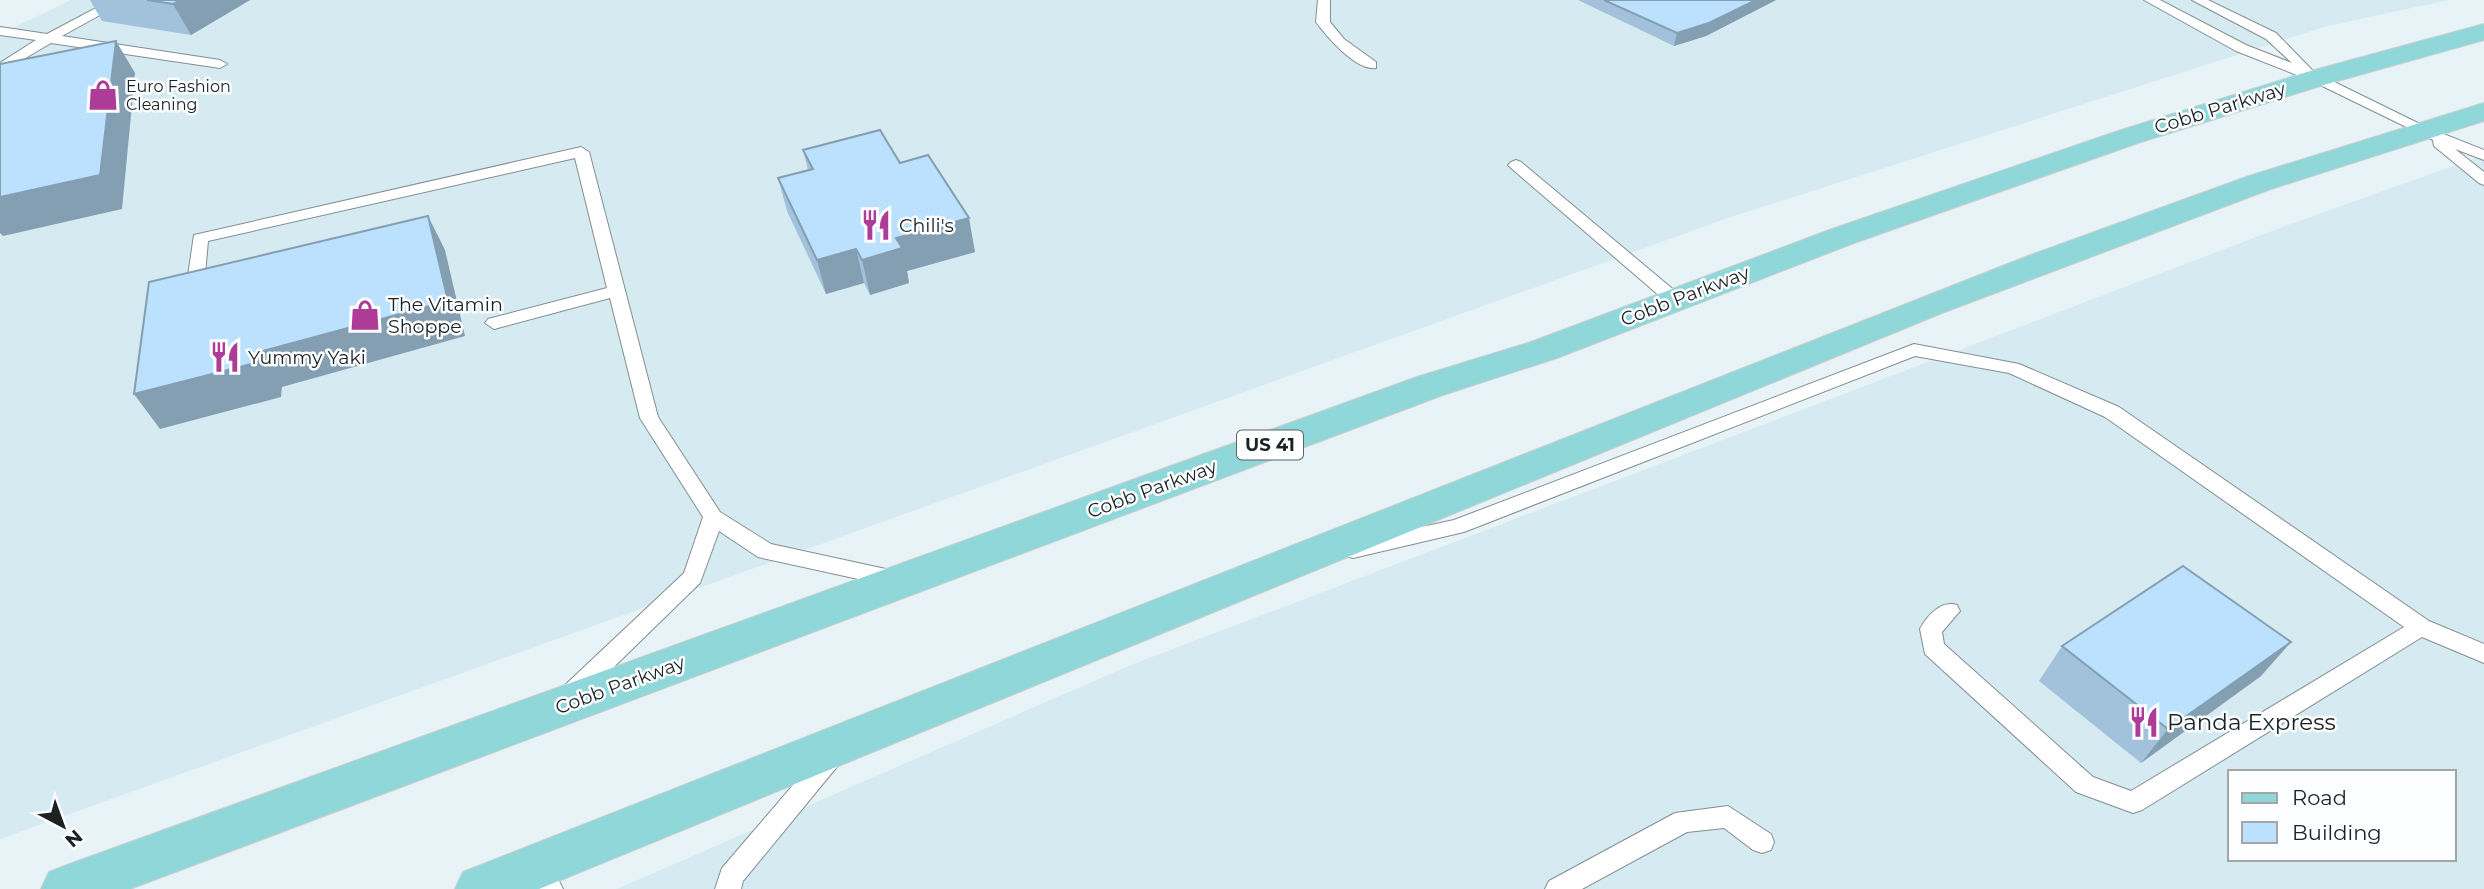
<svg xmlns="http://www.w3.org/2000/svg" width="2484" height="889" viewBox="0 0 2484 889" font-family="Montserrat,sans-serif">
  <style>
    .built { fill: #d5eaf1; fill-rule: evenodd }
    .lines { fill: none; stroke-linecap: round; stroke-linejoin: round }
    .lane-casing { stroke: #838e92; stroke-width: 2 }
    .primary-casing { stroke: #cdcece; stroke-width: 2 }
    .lane { fill: #fff; fill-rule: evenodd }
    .primary { fill: #8fd7d8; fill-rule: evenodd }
    .wall { fill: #a2c2db }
    .shaded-wall { fill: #849eb2 }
    .building { fill: #bce1ff; stroke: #849eb2; stroke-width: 2 }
    .labels { text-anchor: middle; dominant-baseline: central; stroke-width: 5; stroke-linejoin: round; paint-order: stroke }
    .far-poi-label { font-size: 16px; fill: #1c2122; stroke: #fcfeff; text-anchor: start }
    .shield { fill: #fcfeff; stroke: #5f6364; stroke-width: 2 }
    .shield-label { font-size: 18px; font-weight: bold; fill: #1c2122 }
    .street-label { font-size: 19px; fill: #1c2122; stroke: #fcfeff }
    .poi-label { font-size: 19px; fill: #1c2122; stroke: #fcfeff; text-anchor: start }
    .near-poi-label { font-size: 23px; fill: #1c2122; stroke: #fcfeff; text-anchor: start }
  </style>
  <rect width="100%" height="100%" fill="#e7f3f7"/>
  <g class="built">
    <path d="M71,0H2449L2327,26L1728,218L0,839V34Z"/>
    <path d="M2484,155V889H617L1131,665L2280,228ZM2230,772H2454V859H2230Z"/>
  </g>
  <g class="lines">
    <defs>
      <g id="lane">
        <path d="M111,0H127L62,36L220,60L227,64L220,68L51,43L0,73V63L36,40L0,35V27L47,34Z"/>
        <path d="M1318,0H1330V22L1344,39L1376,62V68C1356,71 1327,37 1316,22Z"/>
        <path d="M2144,0H2160L2246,45L2292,63L2266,39L2192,0H2208L2276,33L2314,72L2426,127L2484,150V160L2455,149L2484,172V185L2479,183L2434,146L2433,140L2312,81L2236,51Z"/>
        <path d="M581,147L589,152L658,417L720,512L771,544L895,571L902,573L906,579L902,585L895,587L758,557L719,531L700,583L580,700L572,702L564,700L561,693L564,686L684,573L703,517L640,418L610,298L494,329L485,323L488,319L607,288L575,158L208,241L203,296L194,301L185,296L194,235Z"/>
        <path d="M1516,160L1521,162L1681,296L1684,300L1681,304H1669L1511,168L1508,165L1511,162Z"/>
        <path d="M1914,344L2019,364L2119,407L2429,621L2484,644V663L2422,637L2142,810L2133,813L2076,792L1925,654L1920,629C1927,616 1941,600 1957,605L1960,611L1942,632L1944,644L2093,777L2131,791L2404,627L2105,417L2009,373L1915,356L1464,532L1353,558L1346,556L1343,550L1346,544L1353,542L1454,520Z"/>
        <path d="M832,746L840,749L844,756L840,763L743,881L741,889H715L722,868L824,749Z"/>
        <path d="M1728,806L1771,834L1774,842L1771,850L1762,853L1753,850L1724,828L1687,832L1582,889H1545L1549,881L1675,813Z"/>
        <path d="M517,871L559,881L563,889H507L504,883L508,875Z"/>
      </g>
      <g id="primary">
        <path d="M2484,24V40L2327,84L2138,143L1854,243L1557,358L1443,395L130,889H41L49,872L67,865L1417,377L1531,342L1832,229L2118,131L2307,72Z"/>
        <path d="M2484,103V121L2271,189L1942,313L539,889H455L463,872L2028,256L2249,176Z"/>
      </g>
    </defs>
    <use href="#lane" class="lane-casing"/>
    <use href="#primary" class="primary-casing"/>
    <use href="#lane" class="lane"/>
    <use href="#primary" class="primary"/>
  </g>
  <g class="wall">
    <path d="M90,0H250L191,35L102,21Z"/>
    <path d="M1578,0H1776L1706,36L1674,46Z"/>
    <path d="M803,150L900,163L975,252L907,271L909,283L870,295L864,283L826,294L787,211L778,178L808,170Z"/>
    <path d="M2062,646L2261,676L2141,763L2039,681Z"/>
  </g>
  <g class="shaded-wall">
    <path d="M181,0H250L191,35L173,4Z"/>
    <path d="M1756,0H1776L1706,36L1674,46L1677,33Z"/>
    <path d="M116,41L135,73L122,209L3,236L0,233V197Z"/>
    <path d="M428,216L445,250L465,336L282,387L281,397L160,429L134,394Z"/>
    <path d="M969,218L975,252L907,271L909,283L870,295L862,260L896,238Z"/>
    <path d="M856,249L864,283L826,294L817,260Z"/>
    <path d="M2291,642L2261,676L2141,763L2168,729Z"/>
  </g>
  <g class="building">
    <path d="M147,0H181L173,4Z"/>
    <path d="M1604,0H1756L1709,23L1677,33Z"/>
    <path d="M116,41L100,175L0,197V64Z"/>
    <path d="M880,130L900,163L928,155L969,218L896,238L902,248L862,260L856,249L817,260L778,178L813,169L803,150Z"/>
    <path d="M428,216L448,301L259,352V362L134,394L149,282Z"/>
    <path d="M2183,566L2291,642L2168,729L2062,646Z"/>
  </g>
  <defs>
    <symbol id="shop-bare" viewBox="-9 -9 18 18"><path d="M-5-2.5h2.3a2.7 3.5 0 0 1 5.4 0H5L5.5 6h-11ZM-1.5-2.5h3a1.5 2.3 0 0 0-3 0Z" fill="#ad3b97" stroke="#fcfeff" stroke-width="2.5" paint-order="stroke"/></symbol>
    <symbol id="restaurant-bare" viewBox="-9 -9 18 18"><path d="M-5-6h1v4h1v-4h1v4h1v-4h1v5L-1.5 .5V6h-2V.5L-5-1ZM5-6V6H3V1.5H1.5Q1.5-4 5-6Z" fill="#ad3b97" stroke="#fcfeff" stroke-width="2.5" paint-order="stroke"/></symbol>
  </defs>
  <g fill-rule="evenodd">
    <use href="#shop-bare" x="81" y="73" width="44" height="44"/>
    <use href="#restaurant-bare" x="854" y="203" width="44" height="44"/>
    <use href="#shop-bare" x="343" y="293" width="44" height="44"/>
    <use href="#restaurant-bare" x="203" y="335" width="44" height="44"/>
    <use href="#restaurant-bare" x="2122" y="700" width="44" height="44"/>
  </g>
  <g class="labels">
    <g class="far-poi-label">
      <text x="126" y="86">Euro Fashion<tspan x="126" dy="18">Cleaning</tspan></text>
    </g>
    <rect class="shield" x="1237" y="430.5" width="66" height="29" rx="5"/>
    <g class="shield-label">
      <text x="1270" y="445">US 41</text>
    </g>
    <g class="street-label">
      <text transform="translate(2220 108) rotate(-17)">Cobb Parkway</text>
      <text transform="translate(1685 296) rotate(-21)">Cobb Parkway</text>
      <text transform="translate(1152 489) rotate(-20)">Cobb Parkway</text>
      <text transform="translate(620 685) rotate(-20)">Cobb Parkway</text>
    </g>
    <g class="poi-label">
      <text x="899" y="225">Chili's</text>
      <text x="388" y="304">The Vitamin<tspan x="388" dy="22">Shoppe</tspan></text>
      <text x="248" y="357">Yummy Yaki</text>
    </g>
    <g class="near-poi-label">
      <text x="2167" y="722">Panda Express</text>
    </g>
  </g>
  <rect x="2228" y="770" width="228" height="91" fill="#fcfeff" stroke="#a2a6a7" stroke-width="2"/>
  <rect x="2242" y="793" width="35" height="10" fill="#8fd7d8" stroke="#a2a6a7" stroke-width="2"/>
  <text x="2292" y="805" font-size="21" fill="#1c2122">Road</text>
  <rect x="2242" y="822" width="35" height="21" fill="#bce1ff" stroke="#a2a6a7" stroke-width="2"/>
  <text x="2292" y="840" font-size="21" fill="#1c2122">Building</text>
  <g transform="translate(63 826) rotate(139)" stroke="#fcfeff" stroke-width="5" paint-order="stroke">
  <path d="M0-5L12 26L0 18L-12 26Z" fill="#1c2122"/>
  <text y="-10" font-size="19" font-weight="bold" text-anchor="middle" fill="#1c2122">N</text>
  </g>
</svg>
